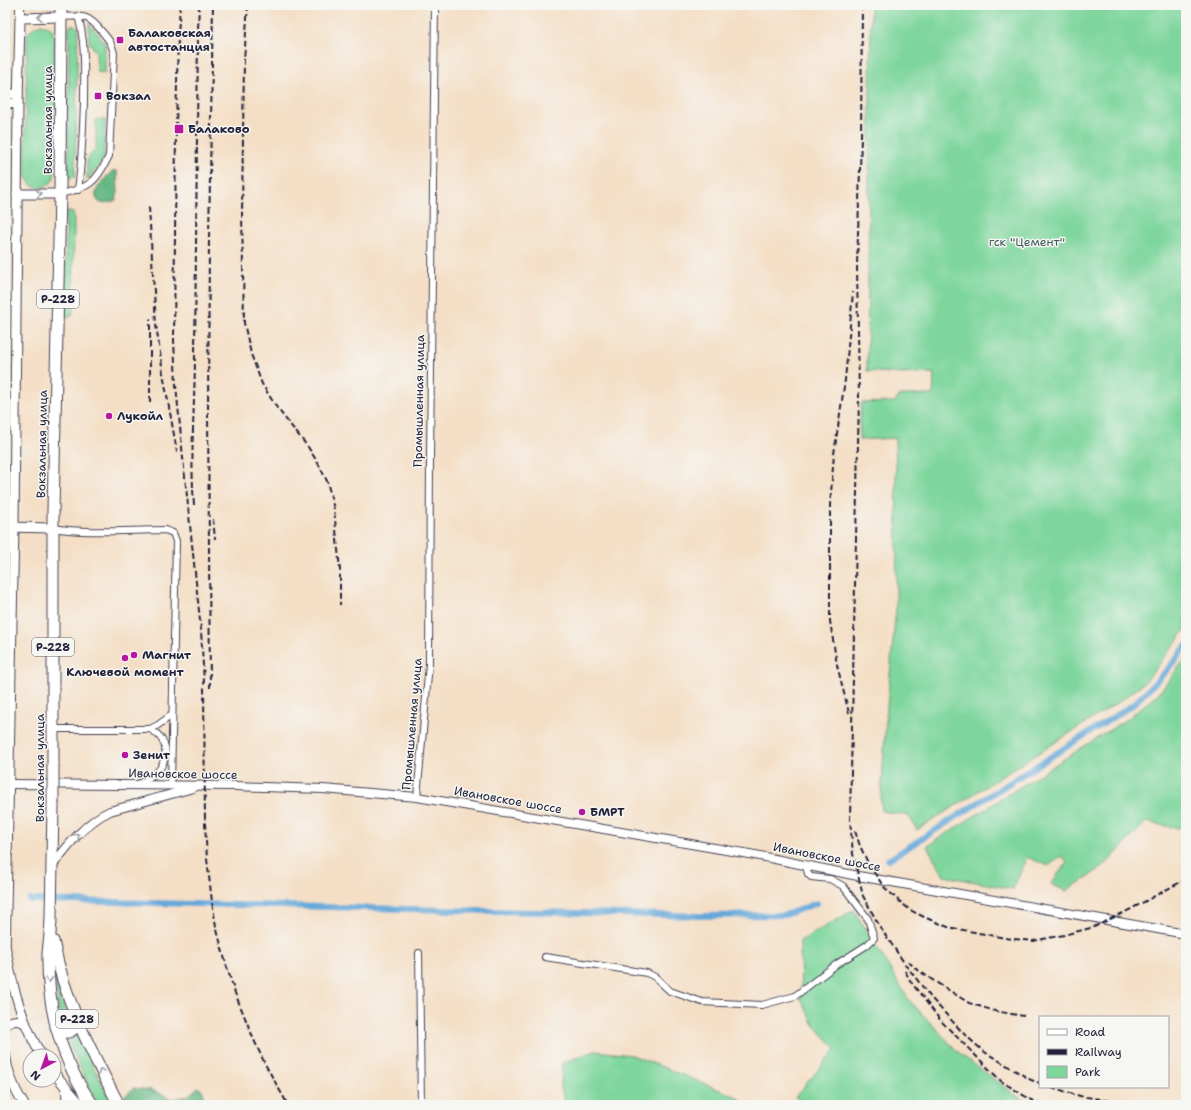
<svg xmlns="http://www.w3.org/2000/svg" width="1191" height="1110" viewBox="0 0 1191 1110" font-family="'Shantell Sans',sans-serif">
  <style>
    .green { fill: #7ed69c; stroke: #507c6c }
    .forest { fill: #66b784; stroke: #446c60 }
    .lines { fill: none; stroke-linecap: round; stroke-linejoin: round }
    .canal { stroke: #65a8d9; stroke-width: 6 }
    .minor-casing { stroke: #423e50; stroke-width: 8 }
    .tertiary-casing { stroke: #423e50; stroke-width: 10 }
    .secondary-casing { stroke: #423e50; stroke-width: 11 }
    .trunk-casing { stroke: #423e50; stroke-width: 13 }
    .minor { stroke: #fff; stroke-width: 6 }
    .tertiary { stroke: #fff; stroke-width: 8 }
    .secondary { stroke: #fff; stroke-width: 9 }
    .trunk { stroke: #fff; stroke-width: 11 }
    .rail { stroke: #22223b; stroke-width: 2; stroke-dasharray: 6 3; stroke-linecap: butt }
    .trunk-bridge-casing { stroke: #423e50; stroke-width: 13; stroke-linecap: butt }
    .trunk-bridge { stroke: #fff; stroke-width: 11 }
    .oneway { stroke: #9c9ca7 }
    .poi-dot { fill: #b5179e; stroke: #f6f6f2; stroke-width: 1.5 }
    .labels { text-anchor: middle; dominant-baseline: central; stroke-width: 3; stroke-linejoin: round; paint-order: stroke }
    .shield { fill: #f6f6f2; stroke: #626272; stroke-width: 1 }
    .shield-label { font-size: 11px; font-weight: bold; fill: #22223b }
    .poi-label { font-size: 12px; font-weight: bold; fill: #22223b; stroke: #f6f6f2; text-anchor: start }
    .street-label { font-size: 12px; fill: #22223b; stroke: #f6f6f2 }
    .park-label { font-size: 12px; fill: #3e5858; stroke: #f6f6f2 }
  </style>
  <rect width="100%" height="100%" fill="#f6f6f2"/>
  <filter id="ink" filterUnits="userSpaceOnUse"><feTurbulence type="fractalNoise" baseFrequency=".025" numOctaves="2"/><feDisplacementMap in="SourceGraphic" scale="8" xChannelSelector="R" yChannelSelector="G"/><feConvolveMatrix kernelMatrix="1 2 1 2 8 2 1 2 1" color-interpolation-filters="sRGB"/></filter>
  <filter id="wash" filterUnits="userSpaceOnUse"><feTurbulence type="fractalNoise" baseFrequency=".012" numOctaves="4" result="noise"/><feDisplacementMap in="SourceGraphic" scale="16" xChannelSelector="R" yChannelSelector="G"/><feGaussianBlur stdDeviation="0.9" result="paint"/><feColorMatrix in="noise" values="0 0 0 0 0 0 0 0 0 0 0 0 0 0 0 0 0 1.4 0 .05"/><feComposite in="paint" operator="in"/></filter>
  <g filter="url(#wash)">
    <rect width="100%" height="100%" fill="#f4dfc6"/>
    <g class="green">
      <path d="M871,5H1186V629L1146,681L1122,700L917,830L909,816L882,811L881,801L886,717L896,608L897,518L895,438L859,440L861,403L895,402L900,395H933L934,373L901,374L867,371Z"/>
      <path d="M89,23L105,43V73L97,72L96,52L89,42Z"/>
      <path d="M41,24L51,28L55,36L54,178L49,185L40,188L31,185L25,176L27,34L34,27Z"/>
      <path d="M71,25H74L78,28L75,177L70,178L68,176L69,28Z"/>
      <path d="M96,119L105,120L104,159L87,180V160L96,148Z"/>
      <path d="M67,211L72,212L74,215L73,313L72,316L69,317L66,316V214Z"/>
      <path d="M1186,658V826L1176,828L1146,822L1103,867L1066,891L1051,884L1067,862L1062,856L1048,866L1027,857L1013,889L944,876L927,846L1127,719L1158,694Z"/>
      <path d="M854,910L909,1000L959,1053L1029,1105H809L795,1097L836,1049L814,1025L801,999L800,941Z"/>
      <path d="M55,978L63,1003L71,1022L69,1026H66L63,1024L58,1006Z"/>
      <path d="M77,1032L112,1105H98L66,1037L71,1038H74Z"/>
      <path d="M595,1051L632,1055L735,1096L746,1105H567L561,1089L562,1063Z"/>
    </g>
    <g class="forest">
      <path d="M112,171H117L118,192L116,200L112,202L100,203C88,193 105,179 112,171Z"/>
      <path d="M198,1087L203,1091L206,1105H128L124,1097L133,1088L151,1090L173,1099L188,1096Z"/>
    </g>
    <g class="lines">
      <g class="canal">
        <path d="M888,860L1134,704L1167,670L1186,646"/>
        <path d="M30,900L702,916L785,915L817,903"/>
      </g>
    </g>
  </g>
  <g filter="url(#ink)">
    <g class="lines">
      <defs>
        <g id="minor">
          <path d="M78,16C86,42 84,74 84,102C83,131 82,161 78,190"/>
          <path d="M60,194C89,188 96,183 109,156L114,53C111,43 110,41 103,33C88,14 84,16 61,17"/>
          <path d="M53,528C88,534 129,530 165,530L173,533L176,541L171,785"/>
          <path d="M53,729H150L158,725L172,715"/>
          <path d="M136,785C142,782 148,779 153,776C165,766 170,749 160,737C157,733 153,731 150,729"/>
          <path d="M417,797L429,664L430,458L435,5"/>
          <path d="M419,953L421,1105"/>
          <path d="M545,957L647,973L655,977L670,991L702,1002L762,1005L795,996L837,964L867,945L874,938L868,919L843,886L830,879L811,877L808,874L806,866"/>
        </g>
        <g id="tertiary">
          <path d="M20,18V5"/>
          <path d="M8,784L235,786L323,789L417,797L755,855L858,876L1186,934"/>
          <path d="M52,866C68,845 86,822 110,811L193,788"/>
        </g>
        <g id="secondary">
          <path d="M5,94H18"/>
          <path d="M5,103L18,104"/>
          <path d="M17,194H60"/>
          <path d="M5,527L53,528"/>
          <path d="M6,950C12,987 22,1024 42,1056"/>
          <path d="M5,957L14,527L18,104L20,18L61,17"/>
          <path d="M5,1025C12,1020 17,1019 25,1023"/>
          <path d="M5,1053C7,1072 14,1089 24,1105"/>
          <path d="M54,1073L81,1105"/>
          <path d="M65,1105L67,1098L66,1088"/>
        </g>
        <g id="trunk">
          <path d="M53,765V511L60,194L61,5"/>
          <path d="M53,805C52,843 52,880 51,917C51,929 49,942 48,954C47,1008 61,1061 93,1105"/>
          <path d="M53,941C65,1002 91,1051 119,1105"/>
          <path d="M56,1027C65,1035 73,1034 78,1022"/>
        </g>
      </defs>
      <use href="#minor" class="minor-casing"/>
      <use href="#tertiary" class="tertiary-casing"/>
      <use href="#secondary" class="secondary-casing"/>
      <use href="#trunk" class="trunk-casing"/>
      <use href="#minor" class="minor"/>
      <use href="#tertiary" class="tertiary"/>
      <use href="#secondary" class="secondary"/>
      <use href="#trunk" class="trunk"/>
      <g class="rail">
        <path d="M180,5L178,35L176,129L174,340L176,385L183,458L201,630L204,683L205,823L207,859L212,902L216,926L226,964L235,993L254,1040L265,1064L288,1105"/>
        <path d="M248,5L244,60L242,213L244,323L251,354L262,384L277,408L308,447L318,463L327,481L334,509L340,570V605"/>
        <path d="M862,5L861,138L857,265L859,397L850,819L853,854L863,896L880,927L905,964L932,999L964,1034L983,1051L1031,1080L1040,1083"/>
        <path d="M149,207L156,325L163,373L177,452"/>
        <path d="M150,402V319"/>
        <path d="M194,505C190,454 195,404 195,353C196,245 197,137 198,29L199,5"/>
        <path d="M213,519L215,539"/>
        <path d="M210,688L208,413L209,236L213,5"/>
        <path d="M849,713L837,665L830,621V506L834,454L845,380L853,292"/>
        <path d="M855,831L860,846L869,865L884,887L898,900L910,910L924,917L948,927L1005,938L1033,941L1064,935L1094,927L1131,909L1186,879"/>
        <path d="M908,961L915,968L934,981L969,1003L995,1011L1024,1016"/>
        <path d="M905,971L911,982L941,1021L1001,1081L1031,1100L1042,1105"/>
        <path d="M1051,1087L1080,1096L1137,1105"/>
      </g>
      <defs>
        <path id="trunk-bridge" d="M53,765V805"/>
      </defs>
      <use href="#trunk-bridge" class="trunk-bridge-casing"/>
      <use href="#trunk-bridge" class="trunk-bridge"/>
    </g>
    <defs><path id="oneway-chevron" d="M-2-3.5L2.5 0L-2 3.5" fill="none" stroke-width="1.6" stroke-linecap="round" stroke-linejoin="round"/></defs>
    <g class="oneway">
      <use href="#oneway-chevron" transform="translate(40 17) rotate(179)"/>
      <use href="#oneway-chevron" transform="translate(39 194) rotate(-1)"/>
      <use href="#oneway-chevron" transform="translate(77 836) rotate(-45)"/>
      <use href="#oneway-chevron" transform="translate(49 980) rotate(86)"/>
      <use href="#oneway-chevron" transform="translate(101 1071) rotate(-118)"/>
    </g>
  </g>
  <g class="poi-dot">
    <rect x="116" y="36" width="8" height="8" rx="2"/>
    <rect x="94" y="92" width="8" height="8" rx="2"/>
    <rect x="174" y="124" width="10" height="10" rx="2"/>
    <circle cx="109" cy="416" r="4"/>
    <circle cx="134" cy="655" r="4"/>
    <circle cx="125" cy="658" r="4"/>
    <circle cx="125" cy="755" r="4"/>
    <circle cx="582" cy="812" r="4"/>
  </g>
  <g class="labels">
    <g class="shield">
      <rect x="37" y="290" width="42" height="18" rx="3"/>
      <rect x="32" y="638" width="42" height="18" rx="3"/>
      <rect x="56" y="1010" width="42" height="18" rx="3"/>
    </g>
    <g class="shield-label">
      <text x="58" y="299">Р-228</text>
      <text x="53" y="647">Р-228</text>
      <text x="77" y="1019">Р-228</text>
    </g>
    <g class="poi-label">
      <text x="128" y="33">Балаковская<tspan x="128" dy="14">автостанция</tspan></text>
      <text x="106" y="96">Вокзал</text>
      <text x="188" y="129">Балаково</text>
      <text x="117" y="416">Лукойл</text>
      <text x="142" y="655">Магнит</text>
      <text x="125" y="672" text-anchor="middle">Ключевой момент</text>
      <text x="133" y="755">Зенит</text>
      <text x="590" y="812">БМРТ</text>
    </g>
    <g class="street-label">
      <text transform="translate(48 120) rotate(-90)">Вокзальная улица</text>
      <text transform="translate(419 401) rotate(-89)">Промышленная улица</text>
      <text transform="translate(42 444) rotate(-89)">Вокзальная улица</text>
      <text transform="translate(412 724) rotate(-85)">Промышленная улица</text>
      <text transform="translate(40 768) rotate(-90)">Вокзальная улица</text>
      <text transform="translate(183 774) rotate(1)">Ивановское шоссе</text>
      <text transform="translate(508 800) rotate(10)">Ивановское шоссе</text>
      <text transform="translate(827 857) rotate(11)">Ивановское шоссе</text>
    </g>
    <g class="park-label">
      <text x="1027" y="242">гск "Цемент"</text>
    </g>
  </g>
  <rect width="1191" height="1110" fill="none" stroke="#f6f6f2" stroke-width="20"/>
  <rect x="1039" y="1016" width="130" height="72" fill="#f6f6f2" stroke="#a1a1a9"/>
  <rect x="1047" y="1029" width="20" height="6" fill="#ffffff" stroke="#a1a1a9"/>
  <text x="1075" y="1036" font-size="12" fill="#22223b">Road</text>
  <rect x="1047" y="1049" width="20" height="6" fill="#22223b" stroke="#a1a1a9"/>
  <text x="1075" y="1056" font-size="12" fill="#22223b">Railway</text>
  <rect x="1047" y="1066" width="20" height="12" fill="#7ed69c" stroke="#a1a1a9"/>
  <text x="1075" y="1076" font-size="12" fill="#22223b">Park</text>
  <g transform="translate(42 1068) rotate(221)"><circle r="19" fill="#f6f6f2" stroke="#a1a1a9"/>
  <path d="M0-3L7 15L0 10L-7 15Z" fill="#b5179e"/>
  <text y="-6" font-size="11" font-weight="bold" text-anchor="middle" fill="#22223b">N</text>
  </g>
</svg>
